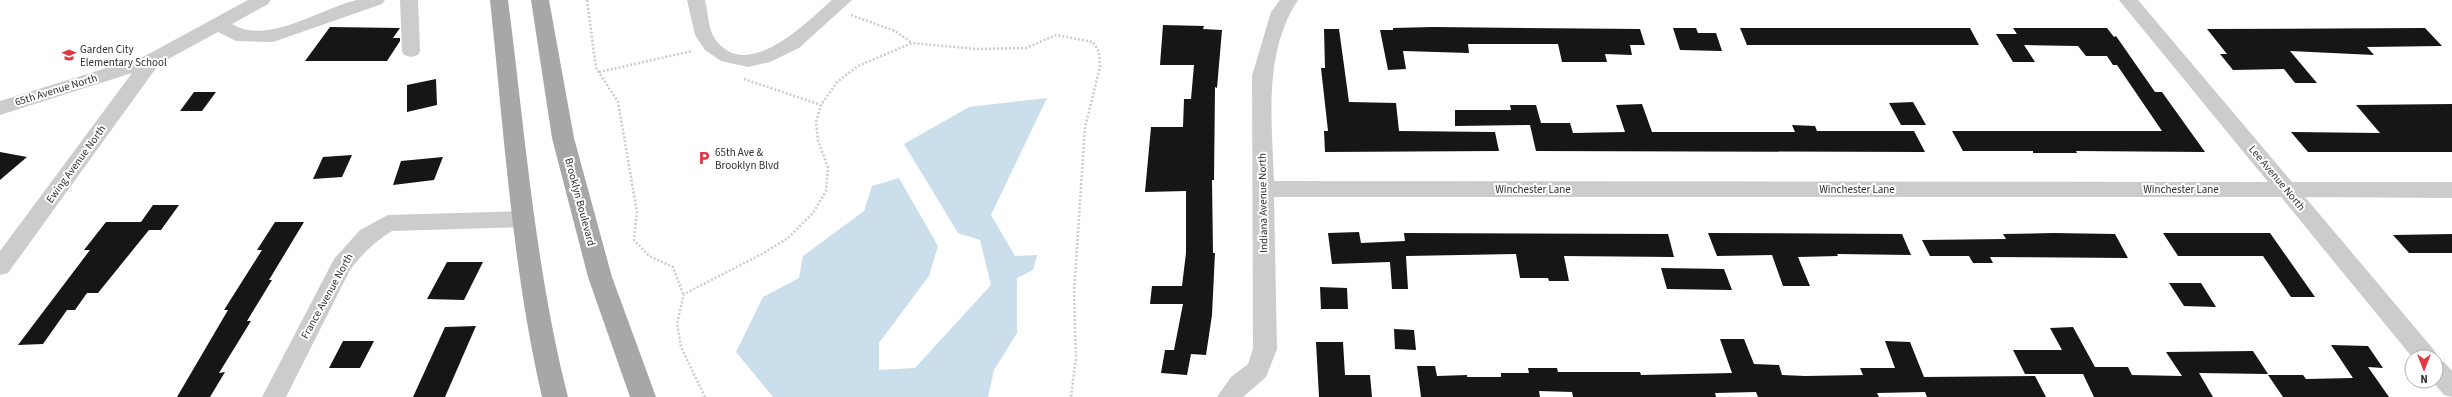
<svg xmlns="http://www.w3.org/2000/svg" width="2452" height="397" viewBox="0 0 2452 397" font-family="'Source Sans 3',sans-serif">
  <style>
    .water { fill: #cadfeb }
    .building { fill: #161616 }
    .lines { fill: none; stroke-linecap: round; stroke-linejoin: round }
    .path { stroke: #ccc; stroke-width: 2.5; stroke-dasharray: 2 2; stroke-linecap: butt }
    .minor { fill: #ccc; fill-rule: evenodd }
    .major { fill: #a7a7a7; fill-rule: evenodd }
    .labels { text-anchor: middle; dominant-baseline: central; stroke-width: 4; stroke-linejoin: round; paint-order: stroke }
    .poi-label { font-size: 11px; fill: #2f2f2f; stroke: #fff; text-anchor: start }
    .street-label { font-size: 11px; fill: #2f2f2f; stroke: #fff }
  </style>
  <rect width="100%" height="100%" fill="#fff"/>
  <path class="water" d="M1047,98L991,215L1015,256L1037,255L1033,270L1017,278V333L994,370L988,397H773L736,352L763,297L799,278L803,256L864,211L872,186L899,178L938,246L929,276L879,343V370L915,368L991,285L980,240L958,233L904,144L969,107Z"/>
  <g class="building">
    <path d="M1163,25L1204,26L1203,29L1222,30L1217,88L1215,87L1214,180H1212L1213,253H1215L1212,315L1206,355L1191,354L1187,375L1161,373L1165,350H1174L1183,304H1150L1152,286H1182L1186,253V191L1145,192L1151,127H1183L1184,99H1191L1194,65H1160Z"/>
    <path d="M330,27L400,28L393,38H400V41L387,61H305Z"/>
    <path d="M1433,27L1640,29L1645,45H1630L1632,55L1605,54L1607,62H1562L1558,44H1468L1469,53L1403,51L1406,69L1388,70L1380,30H1393V28Z"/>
    <path d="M1673,28H1696L1698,33H1716L1722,51L1680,50Z"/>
    <path d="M1740,28H1970L1979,45H1747Z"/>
    <path d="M2013,28H2107L2114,37L2116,36L2155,92H2162L2205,152L2076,151L2077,153H2033V151H1963L1952,131H2162L2117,65H2113L2107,56H2086L2078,46L2024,45L2035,62H2013L1996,34H2017Z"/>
    <path d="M2425,28L2442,46L2367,47L2374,55L2290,51L2317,83H2295L2284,69L2233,70L2220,54H2227L2207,29Z"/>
    <path d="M1324,29H1339L1349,102L1396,103L1399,131L1495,132L1499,151L1325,152L1324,131H1328L1321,68H1325Z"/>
    <path d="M436,79L437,105L407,112V85Z"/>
    <path d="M194,92H216L202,111H180Z"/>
    <path d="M1913,102L1926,125H1901L1889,103Z"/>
    <path d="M1642,104L1652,132H1795L1792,125L1815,126L1817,131H1914L1925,152L1536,151L1530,125L1455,126V110H1511L1510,105H1536L1541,123H1570L1573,133L1625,132L1616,105Z"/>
    <path d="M2452,104V152H2308L2291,132L2380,133L2356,105Z"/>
    <path d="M0,152L27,157L0,180Z"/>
    <path d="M352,155L342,177L313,179L323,157Z"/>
    <path d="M443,157L434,180L393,185L401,161Z"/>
    <path d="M153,205H179L161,230H149L98,293H87L75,310H67L43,344L18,345L90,250H84L106,222H141Z"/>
    <path d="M275,222H304L269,280H272L247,321H251L219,373L225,372L210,397H177L228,310H224L262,250H257Z"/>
    <path d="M1359,232L1361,243L1405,241L1404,233L1668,234L1674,257L1564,256L1569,281H1549L1548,278H1520L1516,254L1406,256L1408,289H1392L1390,262L1332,264L1328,233Z"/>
    <path d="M1708,233L1902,234L1911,255L1837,254L1838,256L1798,257L1810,286H1783L1772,255L1717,256Z"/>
    <path d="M2053,233L2115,234L2128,258L1990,257L1993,263H1973L1969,256H1930L1922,240L2006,239L2003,234Z"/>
    <path d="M2163,233H2270L2315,297H2291L2263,256H2178Z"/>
    <path d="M2452,234V253H2409L2393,235Z"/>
    <path d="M447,262H483L464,300L427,299Z"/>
    <path d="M1661,268L1724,269L1732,290L1667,289Z"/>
    <path d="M2169,283H2201L2216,307L2184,306Z"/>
    <path d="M1320,287L1347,288L1348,309H1321Z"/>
    <path d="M476,326L445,397H413L445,327Z"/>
    <path d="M2073,327L2095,367H2128L2132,375L2182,376L2166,352L2253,351L2268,374L2199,373L2213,397H2094L2083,374H2025L2013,350H2062L2050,328Z"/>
    <path d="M1394,329L1414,330L1416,350L1395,349Z"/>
    <path d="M1720,339H1744L1754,364L1779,365L1782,375L1805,376L1863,375L1860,368H1895L1885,341L1910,342L1924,377L2035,376L2046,397H1927L1925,392L1877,393L1879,397H1758L1756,392L1715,393L1716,397H1573L1572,392L1539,391L1540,397H1421L1417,366H1435L1437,376L1467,375V377H1501V373H1529L1528,368H1557L1558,372H1640L1641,375L1732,373Z"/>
    <path d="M343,341H374L360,368H329Z"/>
    <path d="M1316,342H1343L1345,375H1370L1372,397H1319Z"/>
    <path d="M2331,345L2368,346L2383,368L2368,367L2389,397H2283L2268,375H2303L2306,379L2353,378Z"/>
  </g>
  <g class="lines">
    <g class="path">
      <path d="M587,0L596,68L618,102L637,212L634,240L649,256L673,267L683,294"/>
      <path d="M851,15L895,31L912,43"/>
      <path d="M599,72L692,51"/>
      <path d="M744,79L821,105"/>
      <path d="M705,397L681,347L677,324L684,294L762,254L788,238L813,213L826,191L828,167L818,141L816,122L821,105L837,82L858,66L912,43L976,49L1026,48L1056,35L1093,42L1099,52L1100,67L1085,127L1074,293L1076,357L1071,397"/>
    </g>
    <g class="minor">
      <path d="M248,0H271L268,4L232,24C267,46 321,8 357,0C366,0 376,0 385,0L382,4L273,42L236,41L218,32L159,64L8,273L0,275V251L132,73L0,115V101L145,56Z"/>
      <path d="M400,0H418L420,51L418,55L411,57L404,55L402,51Z"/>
      <path d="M687,0H705C708,12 708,28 715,39C747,84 807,22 832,0H852L799,48L770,62L748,67L721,61L705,50L695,35Z"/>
      <path d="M1280,0H1298C1263,53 1272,121 1274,181L2268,182L2119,0H2138L2292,182H2452V198L2305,197L2434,350L2438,357L2436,360L2444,362L2452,371V397L2444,395L2432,381H2436V357H2412L2281,197H1274L1277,349L1266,377L1243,397H1217L1231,377L1248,364L1253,349L1252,76L1271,12Z"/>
      <path d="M524,211L532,213L535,219L532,225L524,227L392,231C375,241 362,254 350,270L286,397H262L334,259L360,230L388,215Z"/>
    </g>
    <g class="major">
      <path d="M490,0H508C525,132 535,268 568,397H542C512,267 504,132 490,0Z"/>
      <path d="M531,0H549L574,138L612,277L656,397H630L588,277L552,138Z"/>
    </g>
  </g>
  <defs>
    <symbol id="school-bare" viewBox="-9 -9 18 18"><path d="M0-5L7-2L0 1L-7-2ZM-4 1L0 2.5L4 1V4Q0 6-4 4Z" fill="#e13744" stroke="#fff" stroke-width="2.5" paint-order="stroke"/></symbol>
    <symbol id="parking-bare" viewBox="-9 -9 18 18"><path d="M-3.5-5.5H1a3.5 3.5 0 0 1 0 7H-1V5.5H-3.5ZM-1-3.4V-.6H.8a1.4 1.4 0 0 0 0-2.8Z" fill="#e13744" stroke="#fff" stroke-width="2.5" paint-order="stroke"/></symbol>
  </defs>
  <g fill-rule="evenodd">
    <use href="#school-bare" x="59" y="45" width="20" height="20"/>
    <use href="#parking-bare" x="694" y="148" width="20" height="20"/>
  </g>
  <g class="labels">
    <g class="poi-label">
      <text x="80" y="49">Garden City<tspan x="80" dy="13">Elementary School</tspan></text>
      <text x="715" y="152">65th Ave &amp;<tspan x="715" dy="13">Brooklyn Blvd</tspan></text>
    </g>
    <g class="street-label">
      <text transform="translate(56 90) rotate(-17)">65th Avenue North</text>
      <text transform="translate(76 164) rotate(-54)">Ewing Avenue North</text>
      <text transform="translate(2277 178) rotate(50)">Lee Avenue North</text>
      <text x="1533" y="189">Winchester Lane</text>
      <text x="1857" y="189">Winchester Lane</text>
      <text x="2181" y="189">Winchester Lane</text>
      <text transform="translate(580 202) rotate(75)">Brooklyn Boulevard</text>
      <text transform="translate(1263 203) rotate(-91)">Indiana Avenue North</text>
      <text transform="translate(327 296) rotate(-61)">France Avenue North</text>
    </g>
  </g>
  <g transform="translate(2424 369) rotate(180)"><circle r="19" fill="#ffffff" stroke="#acacac"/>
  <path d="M0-3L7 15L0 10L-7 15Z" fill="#e13744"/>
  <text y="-6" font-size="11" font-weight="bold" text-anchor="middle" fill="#2f2f2f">N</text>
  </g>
</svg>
